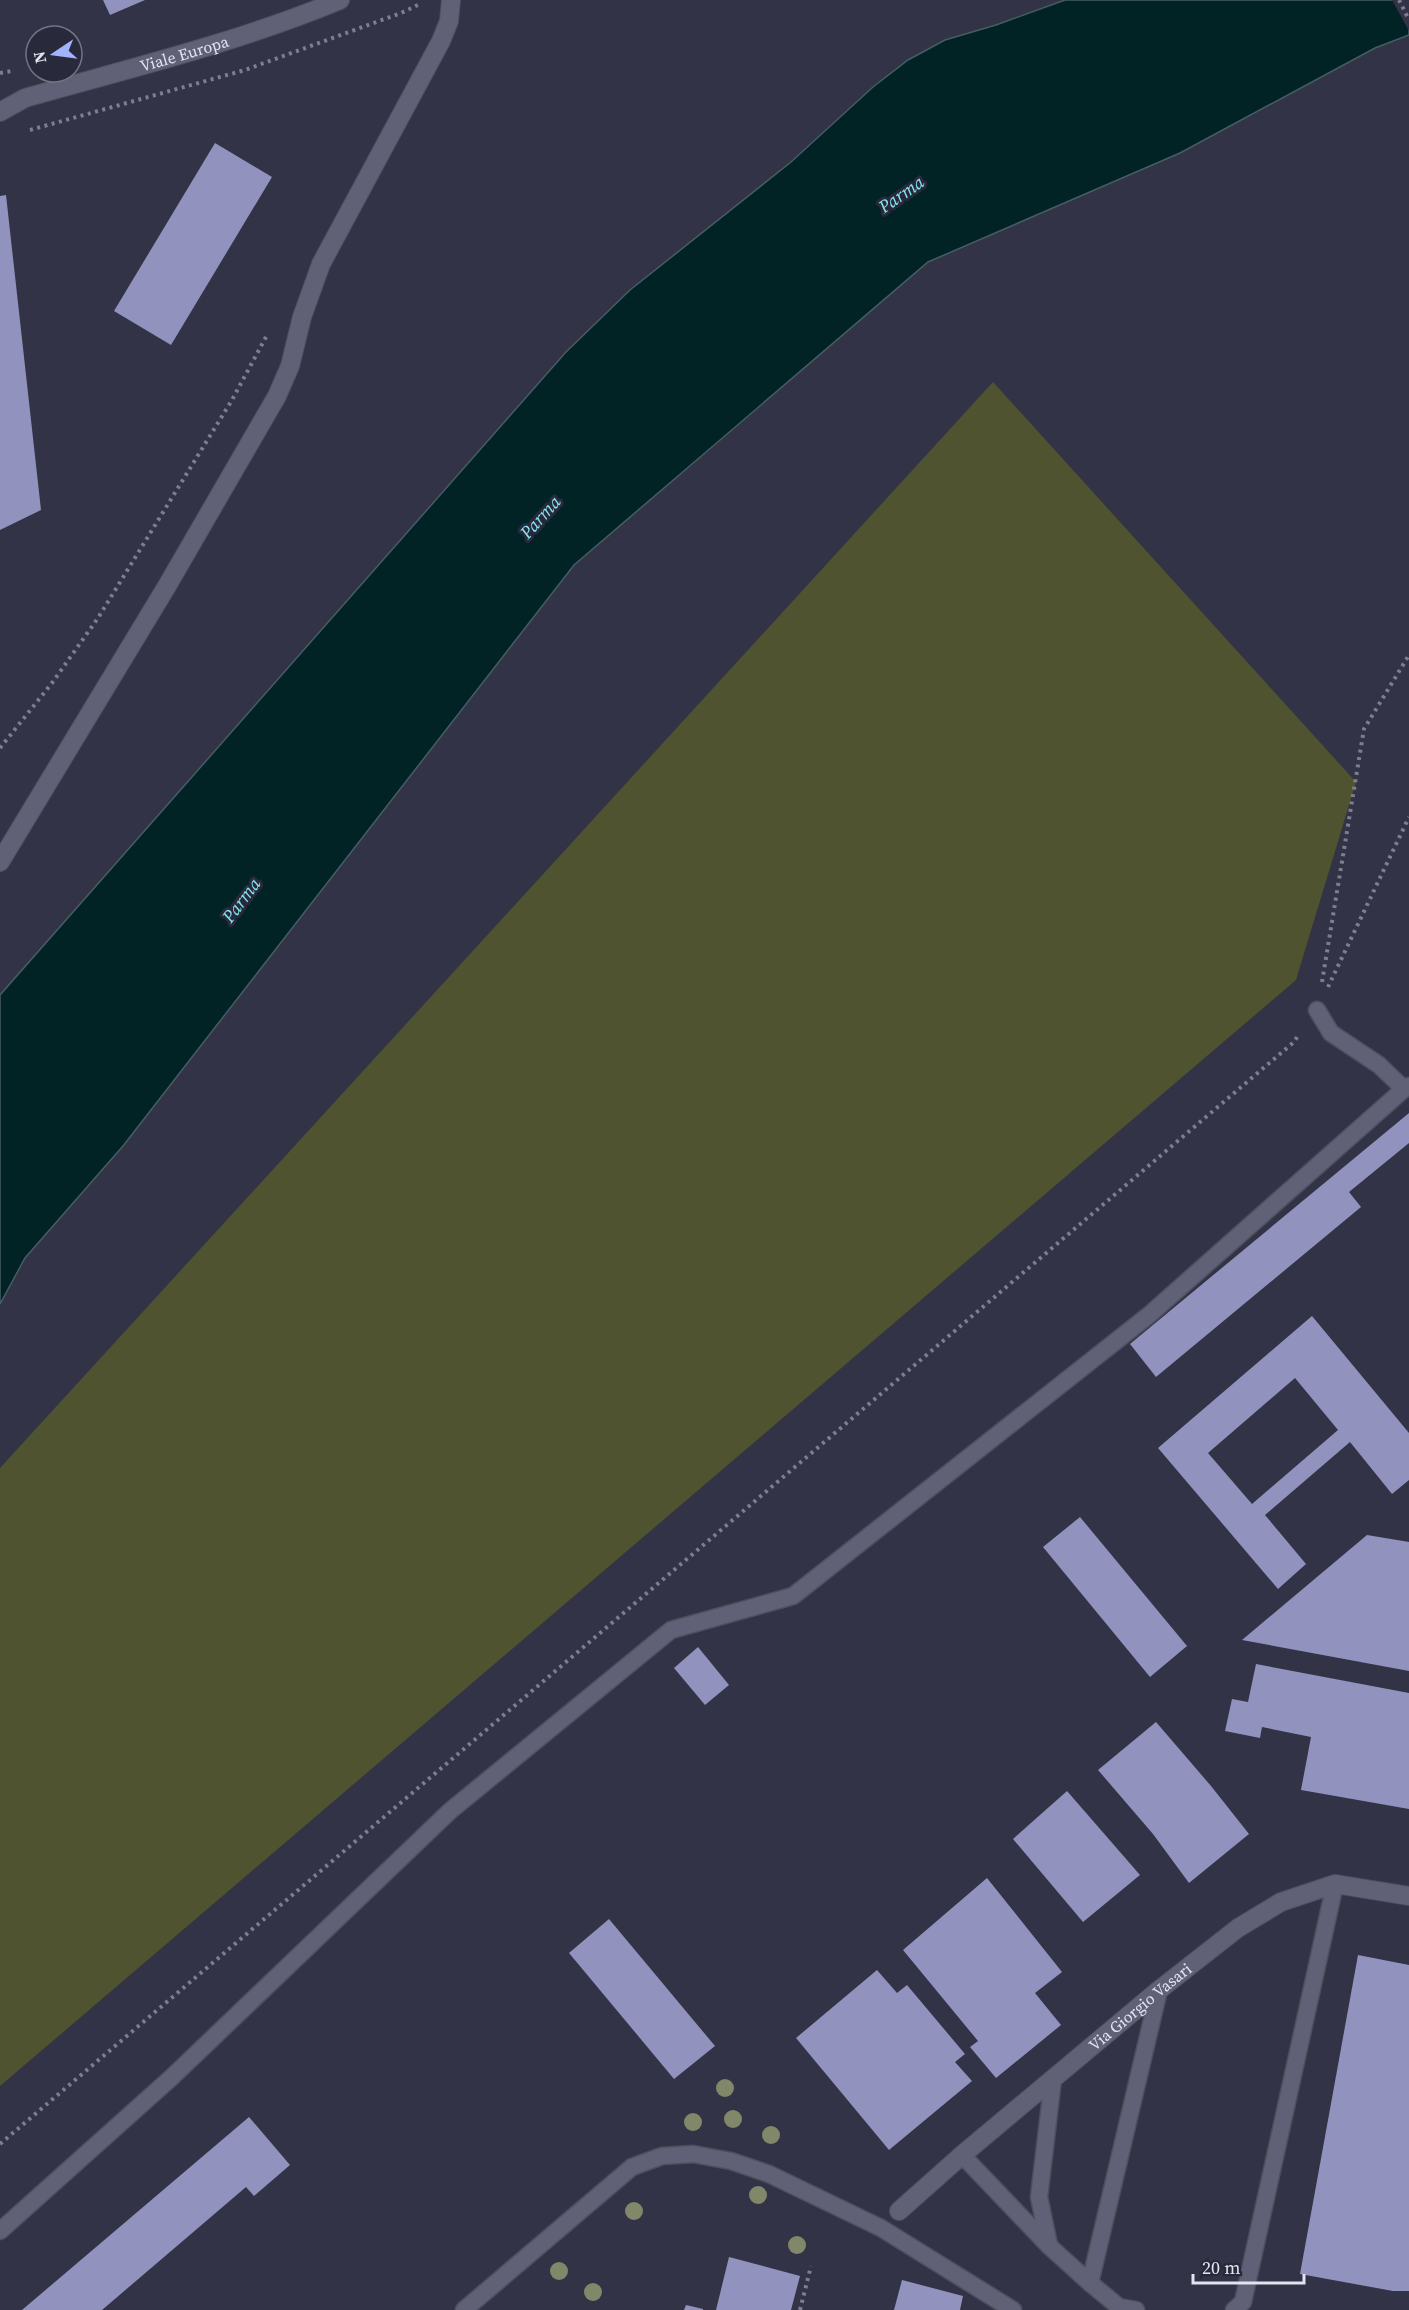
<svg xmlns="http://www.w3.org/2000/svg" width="1409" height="2310" viewBox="0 0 1409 2310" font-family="'Source Serif 4',serif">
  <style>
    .green { fill: #4f532f }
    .water { fill: #022326; stroke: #465d63; stroke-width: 1.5 }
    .pier { fill: #323346 }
    .building { fill: #9193be; fill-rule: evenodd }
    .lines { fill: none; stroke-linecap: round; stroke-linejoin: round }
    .lane-casing { stroke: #4e4f5e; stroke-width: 19 }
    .street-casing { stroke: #4e4f5e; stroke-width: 20 }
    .secondary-casing { stroke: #4e4f5e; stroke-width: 20 }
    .path { stroke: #7d7e8e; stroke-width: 4; stroke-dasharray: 3 4.5; stroke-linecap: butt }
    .lane { stroke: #606176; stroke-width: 16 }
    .street { stroke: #606176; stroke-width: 18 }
    .secondary { stroke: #606176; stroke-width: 18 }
    .tree { fill: #818769 }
    .labels { text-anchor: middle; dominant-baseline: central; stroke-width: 6; stroke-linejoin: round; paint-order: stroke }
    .street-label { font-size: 16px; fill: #e3e4f0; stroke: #28293b }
    .water-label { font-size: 18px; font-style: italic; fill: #85e6f0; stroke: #28293b }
  </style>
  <rect width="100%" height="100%" fill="#323346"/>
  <path class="green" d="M993,382L1356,782L1296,980L0,2086V1468Z"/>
  <path class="water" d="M1065,0H1409V35L1375,48L1180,153L928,262L574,565L123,1146L25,1258L0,1304V995L566,352L630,290L791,162L873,87L908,60L945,40L996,25Z"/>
  <path class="pier" d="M1392,0H1409V31L1403,20Z"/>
  <g class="building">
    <path d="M103,0H145L110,15Z"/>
    <path d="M215,143L272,177L171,345L114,311Z"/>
    <path d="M6,195L41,510L0,530V196Z"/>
    <path d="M1409,1113V1143L1349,1192L1361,1207L1156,1377L1130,1344Z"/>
    <path d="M1312,1316L1409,1433V1480L1392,1494L1350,1442L1265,1515L1306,1564L1278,1589L1158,1448ZM1295,1378L1338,1430L1252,1504L1208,1453Z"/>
    <path d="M1080,1517L1187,1646L1150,1677L1043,1547Z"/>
    <path d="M1367,1535L1409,1542V1671L1242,1640Z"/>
    <path d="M698,1647L729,1685L705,1705L674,1668Z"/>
    <path d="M1256,1664L1409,1693V1809L1301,1790L1311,1737L1262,1727L1260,1738L1225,1731L1232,1699L1248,1702Z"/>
    <path d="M1156,1722L1211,1786L1249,1834L1189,1883L1153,1834L1098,1770Z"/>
    <path d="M1067,1791L1140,1875L1083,1922L1013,1839Z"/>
    <path d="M987,1878L1062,1972L1035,1993L1061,2025L996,2078L970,2047L978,2041L903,1950Z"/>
    <path d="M609,1919L715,2046L674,2079L569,1953Z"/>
    <path d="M1358,1955L1409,1965V2291H1393L1300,2274Z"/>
    <path d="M877,1970L897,1993L907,1985L965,2054L955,2062L972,2081L889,2150L796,2038Z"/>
    <path d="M249,2117L290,2165L254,2196L246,2187L102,2310H22Z"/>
    <path d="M729,2257L800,2276L791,2310H716Z"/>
    <path d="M902,2280L963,2296L960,2310H894Z"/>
    <path d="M686,2305L703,2309V2310H684Z"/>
  </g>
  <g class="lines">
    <defs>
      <g id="lane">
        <path d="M1317,1010L1331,1033L1379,1065L1404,1089L1409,1086"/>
        <path d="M962,2155L1049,2246L1090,2283L1119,2307L1136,2310"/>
        <path d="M0,2231L172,2077L450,1811L671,1630L793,1596L1149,1315L1404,1089"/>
        <path d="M1049,2245L1039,2197L1053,2079"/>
        <path d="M1090,2283L1159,1990"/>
        <path d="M464,2310L632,2167L662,2156L693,2154L731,2161L769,2174L881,2228L1013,2310"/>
        <path d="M1234,2310L1243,2302L1335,1884"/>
      </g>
      <g id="street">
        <path d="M0,862L167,586L277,396L290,366L302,317L321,264L441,41L449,21L451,0"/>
        <path id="s1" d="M899,2211L962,2155L1159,1990L1238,1928L1281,1902L1335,1884L1409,1896"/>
      </g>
      <g id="secondary">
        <path id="s2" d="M0,112L25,98C131,68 239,42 340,0"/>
      </g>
    </defs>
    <use href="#lane" class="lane-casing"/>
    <use href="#street" class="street-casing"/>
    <use href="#secondary" class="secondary-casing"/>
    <g class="path">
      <path d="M1399,0L1409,20"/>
      <path d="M0,73L12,71"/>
      <path d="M30,130L245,70L401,13L422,3"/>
      <path d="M0,748L52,683L98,618L232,400L267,335"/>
      <path d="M1322,982L1364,729L1409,655"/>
      <path d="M1328,987L1409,817"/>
      <path d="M0,2144L1294,1042L1299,1034"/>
      <path d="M800,2310L811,2266"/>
    </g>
    <use href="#lane" class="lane"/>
    <use href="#street" class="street"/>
    <use href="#secondary" class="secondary"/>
  </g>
  <g class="tree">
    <circle cx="725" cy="2088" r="9"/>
    <circle cx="733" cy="2119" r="9"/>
    <circle cx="693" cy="2122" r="9"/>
    <circle cx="771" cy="2135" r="9"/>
    <circle cx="758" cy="2195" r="9"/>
    <circle cx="634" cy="2211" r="9"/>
    <circle cx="797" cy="2245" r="9"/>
    <circle cx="559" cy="2271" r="9"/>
    <circle cx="593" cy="2292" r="9"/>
  </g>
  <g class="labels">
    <g class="street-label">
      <text stroke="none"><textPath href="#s2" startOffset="194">Viale Europa</textPath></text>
      <text stroke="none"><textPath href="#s1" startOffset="316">Via Giorgio Vasari</textPath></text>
    </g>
    <g class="water-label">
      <text transform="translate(901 194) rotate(-35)">Parma</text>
      <text transform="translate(540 517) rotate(-48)">Parma</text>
      <text transform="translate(241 900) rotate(-53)">Parma</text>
    </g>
  </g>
  <g transform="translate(54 54) rotate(257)"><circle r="28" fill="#28293b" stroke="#737483" stroke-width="1.5"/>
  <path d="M0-4.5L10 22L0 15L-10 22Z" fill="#a3b2fd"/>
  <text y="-9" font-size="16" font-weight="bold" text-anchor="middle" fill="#e3e4f0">N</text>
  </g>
  <path d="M1193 2274v9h111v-9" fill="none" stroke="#e3e4f0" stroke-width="3"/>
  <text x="1202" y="2274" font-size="18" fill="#e3e4f0" stroke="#28293b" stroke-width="4.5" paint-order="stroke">20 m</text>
</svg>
